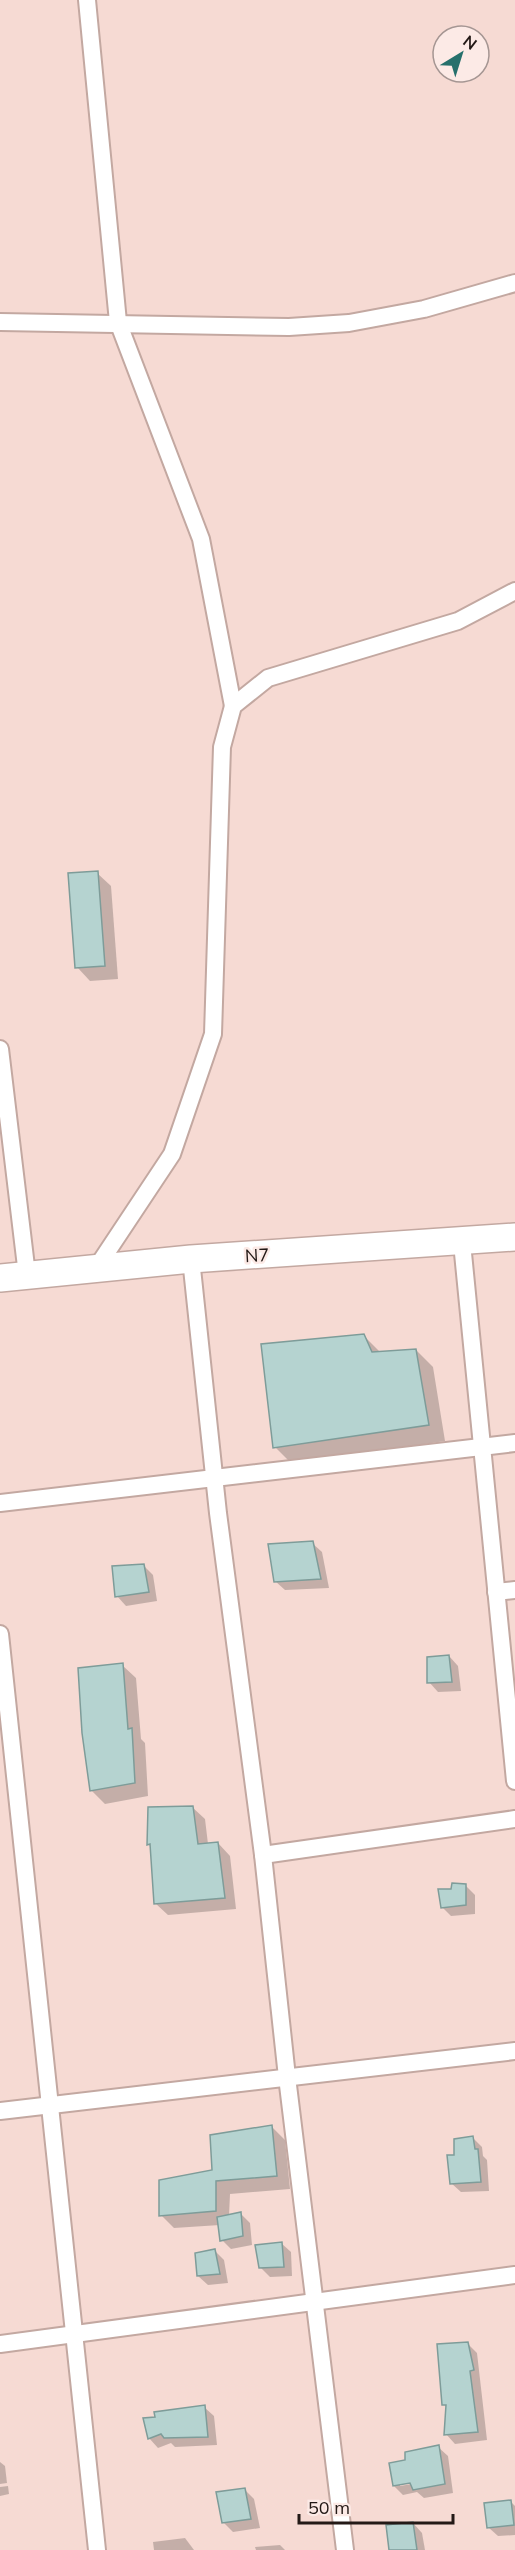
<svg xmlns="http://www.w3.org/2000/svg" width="515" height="2550" viewBox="0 0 515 2550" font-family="Mulish,sans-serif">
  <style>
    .shadow { fill: #0003; fill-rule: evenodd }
    .building { fill: #b5d3d0; stroke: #7e9c99; stroke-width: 1.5 }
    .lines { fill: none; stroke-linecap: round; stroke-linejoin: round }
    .minor-casing { stroke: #c3a8a1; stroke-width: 20 }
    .primary-casing { stroke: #c3a8a1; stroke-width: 30 }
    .minor { stroke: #fff; stroke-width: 16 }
    .primary { stroke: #fff; stroke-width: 27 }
    .labels { text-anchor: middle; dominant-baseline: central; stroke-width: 5; stroke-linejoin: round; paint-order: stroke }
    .street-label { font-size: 18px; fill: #231916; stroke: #fceae6 }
  </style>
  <rect width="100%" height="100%" fill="#f6dad3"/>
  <g class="shadow">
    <path d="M97,873L111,886L118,979L90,981L77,967Z"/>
    <path d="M363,1335L381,1353L416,1350L433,1367L445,1441L292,1464L275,1447Z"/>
    <path d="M312,1543L322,1552L329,1588L285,1590L275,1581Z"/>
    <path d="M144,1566L153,1575L157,1601L126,1606L117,1596Z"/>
    <path d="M449,1656L458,1666L461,1691L438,1692L429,1682Z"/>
    <path d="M122,1665L136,1678L141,1739L145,1743L148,1796L105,1804L91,1790Z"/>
    <path d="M192,1807L205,1819L208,1844L218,1843L230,1856L236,1909L168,1915L155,1903L151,1847L149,1844Z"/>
    <path d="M466,1886L475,1895V1914L451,1916L442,1907L452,1890Z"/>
    <path d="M272,2127L285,2140L290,2189L230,2194L229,2216L241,2214L250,2223L252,2245L231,2249L222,2240L220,2225L174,2228L161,2215Z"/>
    <path d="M473,2138L482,2147L483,2156L487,2160L489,2191L461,2192L451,2183L456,2156Z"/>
    <path d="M281,2243L291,2252L292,2276L270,2277L260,2267Z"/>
    <path d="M215,2251L224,2260L228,2283L208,2285L198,2276Z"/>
    <path d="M468,2344L477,2353L487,2440L455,2444L446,2434L447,2408L444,2404Z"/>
    <path d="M204,2407L214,2416L217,2445L175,2447L171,2443L158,2448L149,2438L156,2418Z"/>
    <path d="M438,2447L448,2456L453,2493L424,2498L417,2492L403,2495L394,2486L407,2462ZM400,2483H418L400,2486Z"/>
    <path d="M0,2462L5,2466L7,2483L0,2484Z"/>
    <path d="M8,2486L9,2494L0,2496V2487Z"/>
    <path d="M244,2489L254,2499L260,2528L233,2532L223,2522Z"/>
    <path d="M511,2502L515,2506V2535L498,2536L488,2527Z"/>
    <path d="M413,2523L422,2533L425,2550H391Z"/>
    <path d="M185,2538L194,2550H154L153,2542Z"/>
    <path d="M280,2545L285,2550H256L255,2547Z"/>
  </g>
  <g class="building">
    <path d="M98,871L105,966L75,968L68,873Z"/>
    <path d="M364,1334L372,1352L416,1349L429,1425L273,1448L261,1344Z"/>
    <path d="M313,1541L321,1579L274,1582L268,1544Z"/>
    <path d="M144,1564L149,1592L115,1597L112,1566Z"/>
    <path d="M449,1655L452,1682L427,1683V1657Z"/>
    <path d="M123,1663L128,1729L132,1728L135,1783L90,1791L82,1733L78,1668Z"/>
    <path d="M193,1806L198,1844L218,1842L225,1898L154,1904L150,1844L147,1845L148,1807Z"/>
    <path d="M452,1883L466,1884V1905L441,1908L438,1889H451Z"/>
    <path d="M272,2125L277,2176L216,2181V2211L159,2216V2180L212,2170L210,2135Z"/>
    <path d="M473,2136L475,2149H478L481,2182L450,2184L447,2155H454V2139Z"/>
    <path d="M241,2212L243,2236L220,2241L217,2217Z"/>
    <path d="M282,2242L284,2267L259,2268L255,2245Z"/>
    <path d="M215,2249L220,2274L197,2276L195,2253Z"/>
    <path d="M468,2342L474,2370L470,2371L478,2432L444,2435L446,2405H442L437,2344Z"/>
    <path d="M205,2405L208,2437L164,2438L161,2434L148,2439L143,2418L155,2417L154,2412Z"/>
    <path d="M439,2445L445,2484L413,2490L410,2483L393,2486L389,2463L405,2460V2452Z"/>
    <path d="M245,2488L251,2519L222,2523L216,2492Z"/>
    <path d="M511,2500L514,2525L487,2528L484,2503Z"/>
    <path d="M413,2522L417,2550H389L386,2525Z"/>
  </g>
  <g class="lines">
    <defs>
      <g id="minor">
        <path d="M87,0L118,322L201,539L233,706"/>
        <path d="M0,322L289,327L349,323L424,309L515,283"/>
        <path d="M0,1049L27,1275"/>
        <path d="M462,1243L515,1781"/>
        <path d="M191,1259L218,1513L263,1855L287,2077L345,2550"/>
        <path d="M97,1267L172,1154L213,1034L222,747L233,706L268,678L458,621L515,591"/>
        <path d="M0,1503L515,1443"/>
        <path d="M496,1592L515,1590"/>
        <path d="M0,1634L97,2550"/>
        <path d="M263,1855L515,1819"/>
        <path d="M0,2111L515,2051"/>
        <path d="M0,2344L515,2275"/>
      </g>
      <path id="primary" d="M0,1278L191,1259L515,1237"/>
    </defs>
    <use href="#minor" class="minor-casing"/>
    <use href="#primary" class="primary-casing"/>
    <use href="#minor" class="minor"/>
    <use href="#primary" class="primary"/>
  </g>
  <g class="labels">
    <g class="street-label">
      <text transform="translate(257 1255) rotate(-3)">N7</text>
    </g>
  </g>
  <g transform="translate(461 54) rotate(38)"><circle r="28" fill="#fceae6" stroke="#a59693" stroke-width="1.5"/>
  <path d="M0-4.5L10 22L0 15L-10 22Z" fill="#26706c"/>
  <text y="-9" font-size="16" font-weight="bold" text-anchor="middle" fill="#231916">N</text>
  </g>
  <path d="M299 2514v9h154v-9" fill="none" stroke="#231916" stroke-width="3"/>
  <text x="308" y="2514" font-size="18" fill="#231916" stroke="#fceae6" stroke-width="4.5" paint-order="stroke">50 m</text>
</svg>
